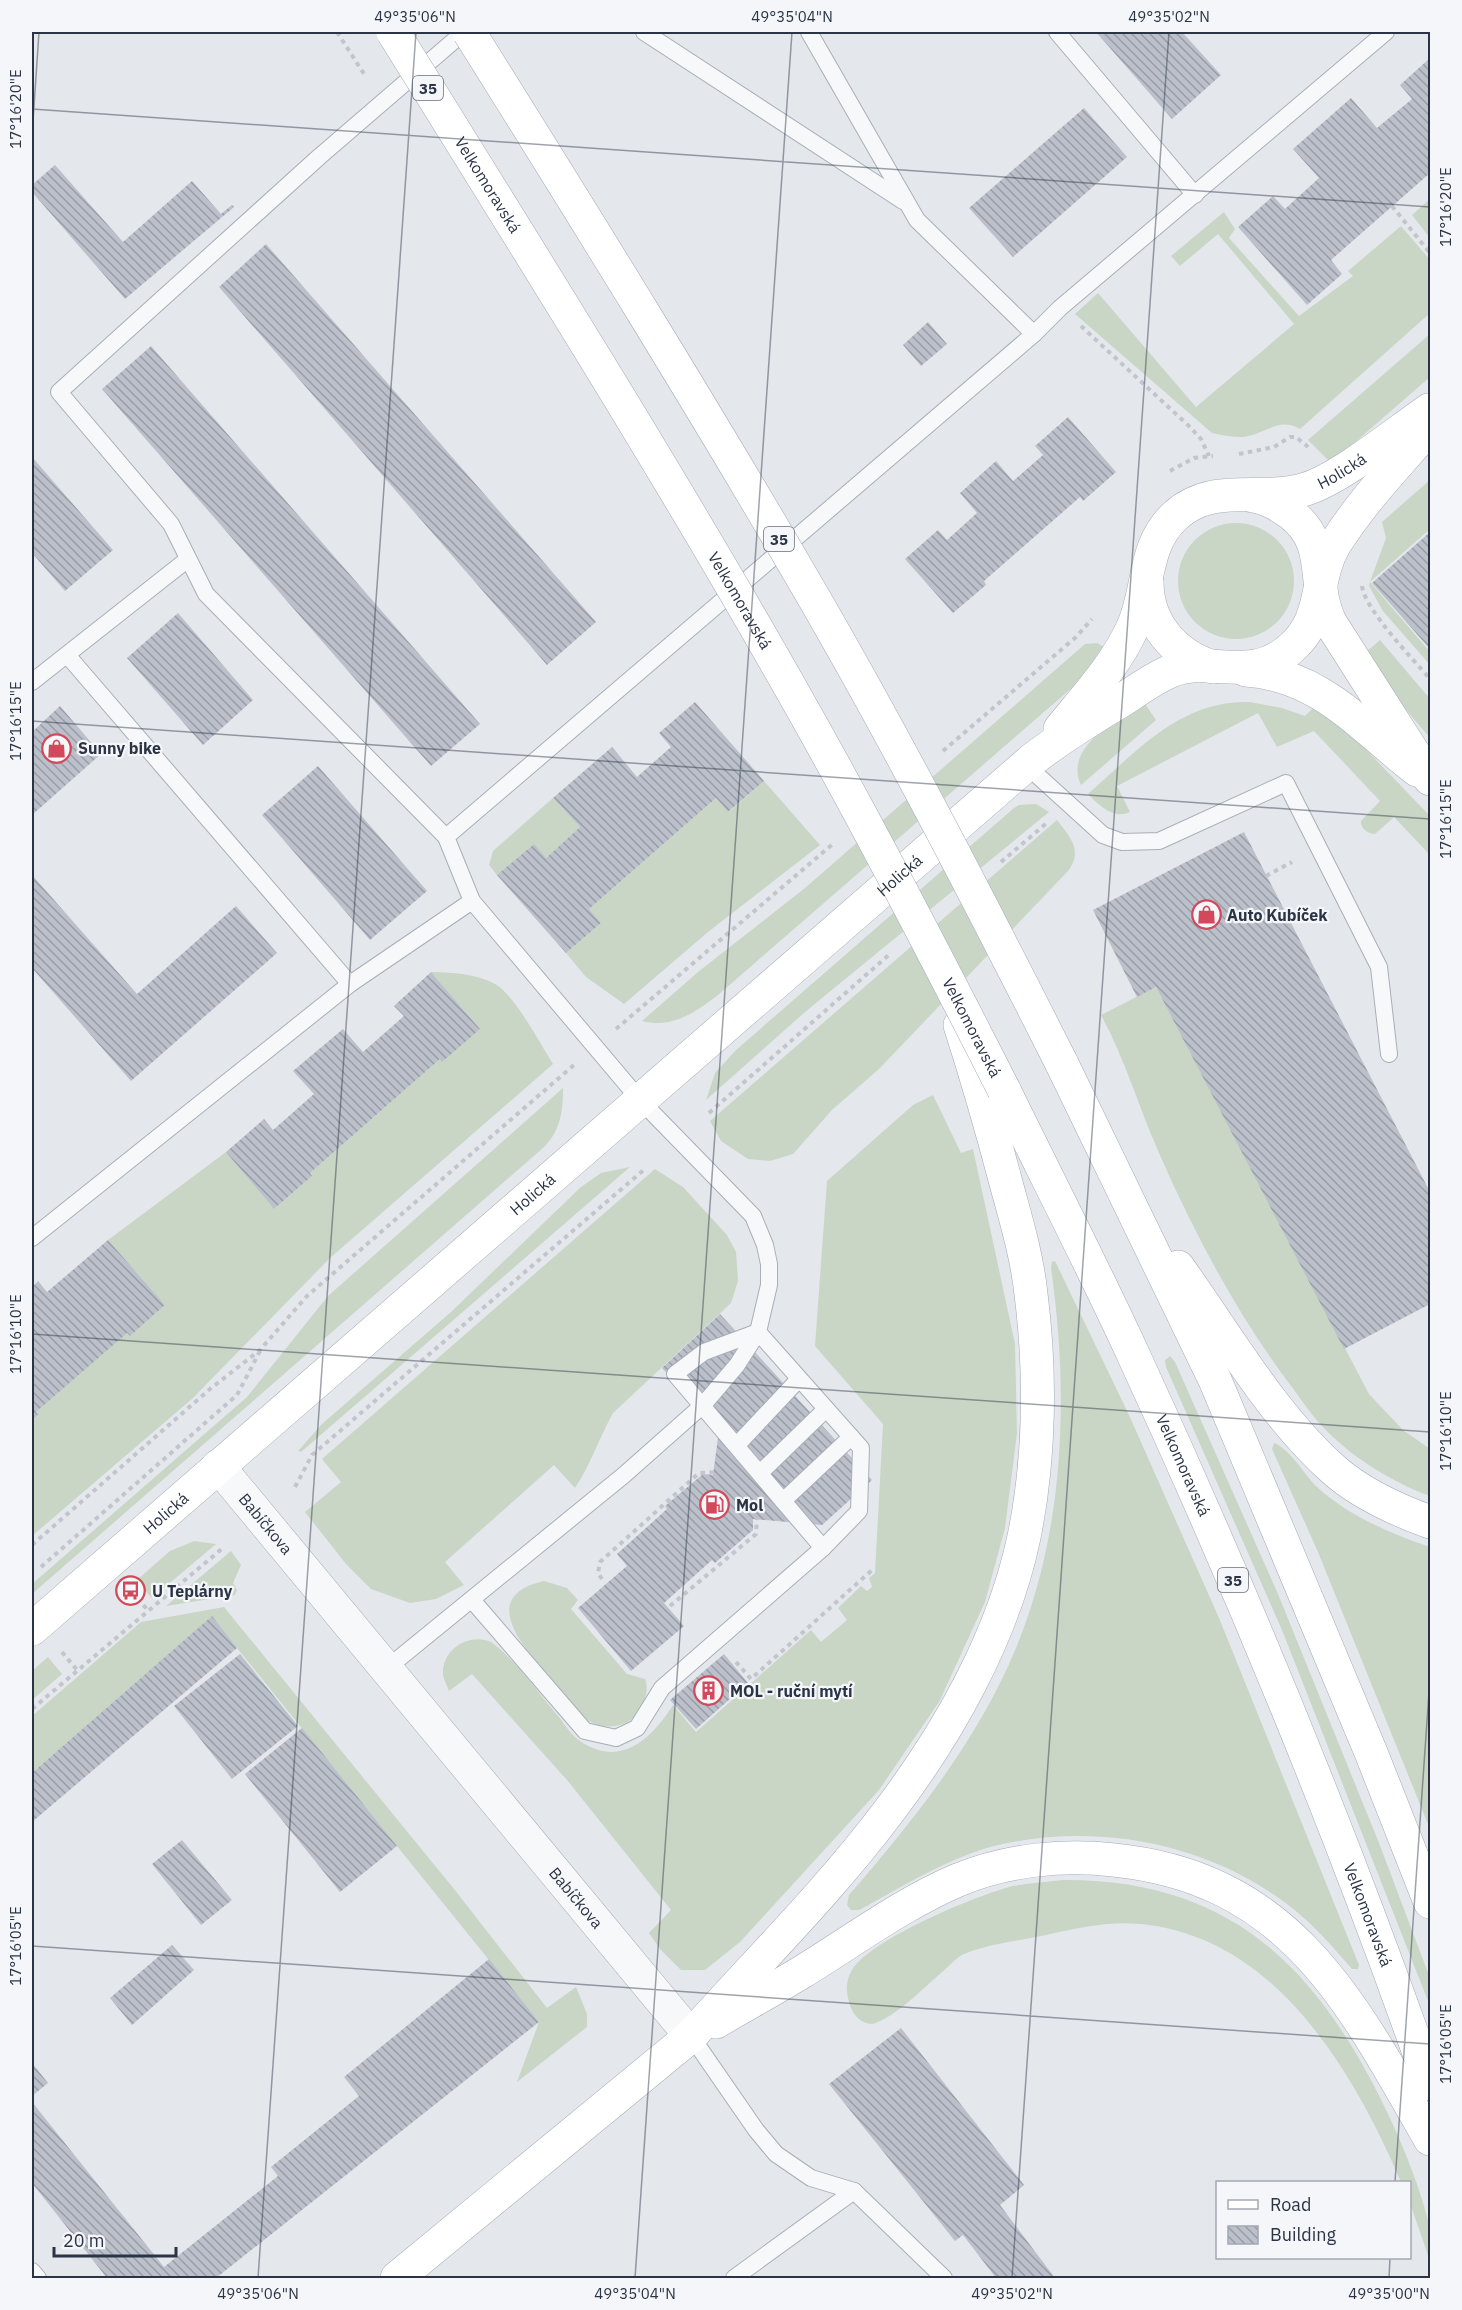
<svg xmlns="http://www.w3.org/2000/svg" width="1462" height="2310" viewBox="0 0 1462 2310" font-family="'IBM Plex Sans',sans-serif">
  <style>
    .grass { fill: #c9d6c5 }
    .building { fill: url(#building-back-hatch) }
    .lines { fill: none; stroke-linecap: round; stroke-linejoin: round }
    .lane-casing { stroke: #a9aeb7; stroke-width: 18 }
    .street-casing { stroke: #a9aeb7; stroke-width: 34 }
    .secondary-casing { stroke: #a9aeb7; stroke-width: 34 }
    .primary-casing { stroke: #a3abb8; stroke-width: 34 }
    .path { stroke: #c2c5cb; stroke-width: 4; stroke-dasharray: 4.5 4.5; stroke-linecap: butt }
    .lane { stroke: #f7f8fa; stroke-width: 16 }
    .street { stroke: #f7f8fa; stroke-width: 33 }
    .secondary { stroke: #fff; stroke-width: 33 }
    .primary { stroke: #fff; stroke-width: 33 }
    .primary-bridge-casing { stroke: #a3abb8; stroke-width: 34; stroke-linecap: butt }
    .primary-bridge { stroke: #fff; stroke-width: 33 }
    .ticks { fill: none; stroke: #2b3445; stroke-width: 1.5; stroke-opacity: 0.45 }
    .labels { text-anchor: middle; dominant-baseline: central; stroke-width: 4.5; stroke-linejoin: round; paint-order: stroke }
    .shield { fill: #f4f6f9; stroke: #676e7b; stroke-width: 1.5 }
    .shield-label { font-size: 15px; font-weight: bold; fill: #2b3445 }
    .street-label { font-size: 16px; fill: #2b3445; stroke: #f4f6f9 }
    .poi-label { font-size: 16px; font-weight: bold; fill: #2b3445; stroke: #f4f6f9; text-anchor: start }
    .neatline { fill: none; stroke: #2b3445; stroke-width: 2 }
    .ticks-label { font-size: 15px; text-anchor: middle; fill: #2b3445 }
  </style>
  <defs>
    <pattern id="building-back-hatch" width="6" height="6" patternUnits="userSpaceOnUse" patternTransform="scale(1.5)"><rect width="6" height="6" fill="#bbc0ca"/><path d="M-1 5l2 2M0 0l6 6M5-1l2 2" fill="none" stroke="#989da6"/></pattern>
  </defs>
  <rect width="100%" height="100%" fill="#e4e7ec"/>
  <g class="grass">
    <path d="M1430,199V238L1412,215Z"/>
    <path d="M1224,212L1235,229L1229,238L1299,316L1353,276L1348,271L1401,226L1430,260V313L1300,429C1277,416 1264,436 1241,437C1232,437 1221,435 1212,433L1075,314L1098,293L1196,407L1294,324L1218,234L1180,266L1171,256Z"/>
    <path d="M1430,334V377L1331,463L1308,440Z"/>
    <path d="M1430,480V529L1370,582L1430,652V665L1383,611L1369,586L1370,582L1386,538L1382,522Z"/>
    <circle cx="1236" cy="581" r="58"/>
    <path d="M1380,640L1430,699V738L1397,699L1365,653Z"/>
    <path d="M1097,643L1104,647L1082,679L718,995C696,1012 672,1029 642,1021L698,972L805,888L1085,644Z"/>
    <path d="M1143,701L1156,720L1081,785C1063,747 1118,720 1143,701Z"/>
    <path d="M1250,702L1282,708L1305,716L1314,707L1348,731L1430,816V855L1394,817L1375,834C1368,834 1360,828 1361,821L1380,801L1314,731L1277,747L1258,713L1117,786L1130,812C1113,820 1099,805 1088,794C1137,751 1180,700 1250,702Z"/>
    <path d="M764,781L820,845L708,932L624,1004L586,977L566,953L601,923L589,909L716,798L729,812Z"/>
    <path d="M553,798L580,827L546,858L533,845L497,875L489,865L493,851Z"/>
    <path d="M1036,804L1049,812L805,1012L706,1100L715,1073L736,1050L1014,808L1019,805Z"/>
    <path d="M1057,820C1071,838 1083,851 1068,871L880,1068L832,1110L793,1154L770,1161L748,1159L721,1141L710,1121Z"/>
    <path d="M431,972C453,973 475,973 495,984C514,994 541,1045 553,1064L330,1258L193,1398L32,1536V1421L38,1416L36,1412L126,1333L130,1336L165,1305L108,1240L226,1152L274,1209L312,1176L310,1173L440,1059L480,1029Z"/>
    <path d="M1156,987L1369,1394L1403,1430L1430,1449V1496C1391,1482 1350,1456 1321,1425C1309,1412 1299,1396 1288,1382C1236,1312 1194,1233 1159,1153C1139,1108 1125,1059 1101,1015Z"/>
    <path d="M563,1088C563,1110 561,1130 544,1147L32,1594V1584L247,1397L328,1296Z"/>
    <path d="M933,1095L961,1153L973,1149L1015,1344L1017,1433L1005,1528L985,1602L939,1702L879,1790L740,1942L705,1970H681L660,1949L649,1933L671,1910L567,1780L472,1674L449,1691C447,1685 443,1679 443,1673C443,1648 470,1633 491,1642C517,1661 538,1693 559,1717C565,1725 572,1736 580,1741C621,1769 652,1738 673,1705L696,1732L811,1630L821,1642L847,1620L838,1608L861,1586L867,1591L872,1587L869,1578L875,1573L883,1424L815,1346L827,1181L913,1105Z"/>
    <path d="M630,1167L301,1452L298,1451L322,1424L451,1312L581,1187L601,1173Z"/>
    <path d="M655,1169L683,1187L727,1235L736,1252L738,1281L731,1303L613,1413C599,1438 591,1464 575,1488L554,1465L445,1562L464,1585L436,1599L410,1603L371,1589L346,1564L305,1512L341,1482L322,1459Z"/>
    <path d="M1055,1261L1129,1415L1219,1618L1359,1965L1358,1969H1352C1337,1952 1322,1934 1305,1919C1222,1845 1101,1820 994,1846C946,1859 902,1887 859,1910H851L847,1905L849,1895C914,1820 978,1740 1016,1648C1065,1529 1069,1394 1051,1268L1052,1262Z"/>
    <path d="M1170,1356L1175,1362L1278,1594L1379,1843L1430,1978V2006L1282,1630L1166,1367L1165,1360Z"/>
    <path d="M1274,1443C1291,1450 1303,1473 1316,1486C1348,1516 1390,1533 1430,1547V1829L1318,1552L1272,1449Z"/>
    <path d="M194,1541L216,1544L152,1598L136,1581L170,1551Z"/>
    <path d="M231,1551L241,1565L233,1583L237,1590L235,1595L166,1606Z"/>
    <path d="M544,1581L567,1588L578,1600L571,1609L627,1674L645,1679C649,1690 645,1700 640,1710C632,1725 610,1730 595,1724C578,1717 565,1695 553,1682C529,1653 473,1597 544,1581Z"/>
    <path d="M224,1607L454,1889L547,2008L576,1987L587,2014V2027L517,2082L539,2022L212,1617L32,1773V1716L141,1622Z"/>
    <path d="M48,1657L62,1674L32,1700V1671Z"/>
    <path d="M1063,1880C1232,1879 1319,1969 1388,2114C1404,2148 1422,2192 1430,2229C1432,2239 1431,2251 1430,2261L1410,2203V2182H1401C1354,2072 1275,1936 1140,1924C1108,1921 1077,1928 1046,1935C1019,1941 987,1944 962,1955C955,1959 948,1967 941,1973C921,1990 898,2015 873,2024C862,2024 853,2016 850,2005C846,1994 845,1981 852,1970C871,1939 977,1895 1013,1886C1030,1883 1047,1882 1063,1880Z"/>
  </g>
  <g class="building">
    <path d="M1096,32H1182L1221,75L1172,119Z"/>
    <path d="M1430,58V173L1331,260L1342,274L1307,305L1238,227L1273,196L1285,209L1319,178L1293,149L1351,98L1377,128L1412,99L1400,85Z"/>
    <path d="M1084,108L1127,157L1013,257L969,208Z"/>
    <path d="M55,165L123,242L192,181L221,214L232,205L234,207L125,299L32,192V185Z"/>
    <path d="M266,244L596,622L547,665L219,287Z"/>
    <path d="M928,322L947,344L921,366L903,345Z"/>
    <path d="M151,346L480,724L431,766L102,389Z"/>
    <path d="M1068,417L1116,472L1083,501L1080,497L984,581L986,585L953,613L905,559L938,530L947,540L977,513L960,493L996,461L1013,481L1043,455L1035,446Z"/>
    <path d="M32,457L113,550L65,591L32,553Z"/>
    <path d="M1430,532V649L1372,583Z"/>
    <path d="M178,613L253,700L203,745L127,658Z"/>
    <path d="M695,702L764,781L728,812L716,798L589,909L601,923L566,953L497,875L534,844L546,858L580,827L553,798L612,747L637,777L671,747L659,733Z"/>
    <path d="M60,706L101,754L32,815V732Z"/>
    <path d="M318,766L427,891L370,940L262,815Z"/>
    <path d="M1244,832L1430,1192V1304L1344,1349L1156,987L1137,997L1093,910Z"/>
    <path d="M32,875L137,994L236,906L277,953L131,1081L32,968Z"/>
    <path d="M431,972L480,1029L442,1062L440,1059L310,1173L312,1176L274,1209L226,1152L264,1119L273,1130L314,1094L293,1071L343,1029L363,1052L404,1016L394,1006Z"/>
    <path d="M108,1240L165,1305L130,1336L127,1333L36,1412L38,1415L32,1421V1287L38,1281L47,1292Z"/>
    <path d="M720,1314L872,1480L822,1525L753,1519V1530L715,1563L712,1560L664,1603L684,1626L631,1671L578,1608L627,1566L617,1554L667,1509L665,1506L703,1474L713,1475L719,1430L662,1368Z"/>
    <path d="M212,1616L237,1648L32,1822V1773Z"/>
    <path d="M240,1654L298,1726L232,1779L174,1706Z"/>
    <path d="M724,1654L748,1683L696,1729L670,1700Z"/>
    <path d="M302,1728L397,1846L340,1892L245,1774Z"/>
    <path d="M182,1840L232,1900L201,1925L152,1864Z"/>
    <path d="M172,1945L194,1970L132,2025L110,1998Z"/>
    <path d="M489,1959L539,2022L216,2278H107L32,2183V2102L164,2267L278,2176L271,2167L359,2096L344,2077Z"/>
    <path d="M901,2028L1024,2185L1000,2205L1055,2278H996L963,2235L955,2241L829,2084Z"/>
    <path d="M32,2063L48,2083L32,2096Z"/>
  </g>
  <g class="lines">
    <defs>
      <g id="lane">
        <path d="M644,32L903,201"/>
        <path d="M809,32L917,220L1034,334"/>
        <path d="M1057,32L1195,195"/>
        <path d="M68,656L350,984"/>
        <path d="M32,682L188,559"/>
        <path d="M1026,765L1103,835L1122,842L1159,841L1286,783L1379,967L1389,1054"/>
        <path d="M446,837L1034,334L1060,308L1386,32"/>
        <path d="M32,1238L350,984L472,901"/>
        <path d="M758,1332L704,1352L675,1374L823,1548"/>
        <path d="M737,1445L799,1379"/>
        <path d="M760,1473L826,1409"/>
        <path d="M783,1501L851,1437"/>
        <path d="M472,1600L585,1731L616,1738L637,1728L662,1688L823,1548L859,1511L861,1448L758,1332"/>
        <path d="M386,1669L624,1475L703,1405L737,1365L758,1332L769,1285V1264L765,1245L753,1216L640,1100L472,901L446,837L206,594L171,524L59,392L319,157L464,32"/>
        <path d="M691,2036L756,2130L776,2154L811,2178L854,2191L944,2278"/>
        <path d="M32,2271L38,2278"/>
        <path d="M734,2278L854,2191"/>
      </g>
      <g id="street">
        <path id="s1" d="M218,1466L691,2036"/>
      </g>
      <g id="secondary">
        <path d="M1253,496C1267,498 1279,505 1290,513C1331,544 1311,583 1330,622L1430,779"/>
        <path d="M1147,582C1147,623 1174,655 1213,667"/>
        <path d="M1246,670C1321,675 1361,727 1417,770"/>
        <path id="s2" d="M1060,729C1085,698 1115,666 1132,629C1150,592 1142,546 1175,516C1213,481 1261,503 1306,489C1341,478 1397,432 1429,410"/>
        <path id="s3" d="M32,1629L1033,759C1062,737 1092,718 1124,699C1139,689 1154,678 1171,671C1211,655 1248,684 1289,650C1327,619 1313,580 1335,544C1362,501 1397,465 1430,427"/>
        <path d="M397,2278L691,2036"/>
      </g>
      <g id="primary">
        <path d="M1061,1062L1215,1380L1372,1755L1430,1902"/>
        <path id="s4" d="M1004,1090C1047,1178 1092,1265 1133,1354C1243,1592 1343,1836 1430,2084"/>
        <path d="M1178,1267C1226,1334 1272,1415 1334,1470C1361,1494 1397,1510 1430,1522"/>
        <path d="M716,2022C745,2005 774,1989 802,1972C854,1940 902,1904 958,1880C1007,1860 1062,1854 1114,1860C1290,1878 1351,2001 1430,2139"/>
        <path d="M691,2036C756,1963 827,1893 886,1815C948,1734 1003,1637 1024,1537C1040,1459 1041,1373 1031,1294C1027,1256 1016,1220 1006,1183C992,1130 977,1078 960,1025"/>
      </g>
    </defs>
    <use href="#lane" class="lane-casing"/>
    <use href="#street" class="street-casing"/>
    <use href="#secondary" class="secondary-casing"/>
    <use href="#primary" class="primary-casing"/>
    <g class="path">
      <path d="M337,32L366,77"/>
      <path d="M1392,206L1430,253"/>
      <path d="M1081,326L1190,427L1201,439L1209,456"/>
      <path d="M1239,454L1274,447L1290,437H1296L1308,447"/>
      <path d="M1170,471L1194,458L1213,456"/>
      <path d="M1362,586C1365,610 1413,659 1430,679"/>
      <path d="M943,751L1076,637L1092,619"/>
      <path d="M1001,862L1048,822"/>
      <path d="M1266,876L1292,862"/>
      <path d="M616,1029L834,843"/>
      <path d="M709,1113L891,953"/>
      <path d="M295,1487L312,1455L646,1168"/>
      <path d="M32,1545L210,1389L260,1350L307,1296L574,1065"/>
      <path d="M41,1567L237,1395L260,1351"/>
      <path d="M602,1579L598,1573L600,1562L699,1473L719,1472"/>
      <path d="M131,1592L148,1610"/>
      <path d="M670,1606L756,1534L757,1518"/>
      <path d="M62,1652L77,1670"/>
      <path d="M736,1662L751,1679L872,1570"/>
      <path d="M32,1709L224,1547"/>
    </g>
    <use href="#lane" class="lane"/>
    <use href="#street" class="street"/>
    <use href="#secondary" class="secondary"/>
    <use href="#primary" class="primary"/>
    <defs>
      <g id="primary-bridge">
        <path id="s5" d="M393,32C532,256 673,479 803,710C873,834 939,962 1004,1090"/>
        <path d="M469,32C586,219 703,407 814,598C902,750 982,906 1061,1062"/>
      </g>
    </defs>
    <use href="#primary-bridge" class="primary-bridge-casing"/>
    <use href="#primary-bridge" class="primary-bridge"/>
  </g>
  <path class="ticks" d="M32,109L1430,207M32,136L39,32M32,721L1430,819M32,1334L1430,1432M32,1946L1430,2044M1395,2182L1430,1678M258,2278L416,32M635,2278L792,32M1012,2278L1169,32M1389,2278L1390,2258"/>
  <defs>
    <symbol id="shop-ring" viewBox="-11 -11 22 22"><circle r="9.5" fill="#f4f6f9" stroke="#d1495b" stroke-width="1.5"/><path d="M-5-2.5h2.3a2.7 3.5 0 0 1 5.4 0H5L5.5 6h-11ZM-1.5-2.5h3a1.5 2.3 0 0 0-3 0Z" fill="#d1495b"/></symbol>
    <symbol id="fuel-ring" viewBox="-11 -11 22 22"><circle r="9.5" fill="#f4f6f9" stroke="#d1495b" stroke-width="1.5"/><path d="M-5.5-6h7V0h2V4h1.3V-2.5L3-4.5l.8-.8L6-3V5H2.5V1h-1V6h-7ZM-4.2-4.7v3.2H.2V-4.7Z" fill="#d1495b"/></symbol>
    <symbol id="bus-ring" viewBox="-11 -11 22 22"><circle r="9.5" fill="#f4f6f9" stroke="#d1495b" stroke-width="1.5"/><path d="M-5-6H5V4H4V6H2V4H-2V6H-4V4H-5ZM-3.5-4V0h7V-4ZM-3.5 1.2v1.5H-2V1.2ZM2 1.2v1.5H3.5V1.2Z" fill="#d1495b"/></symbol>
    <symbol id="building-ring" viewBox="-11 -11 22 22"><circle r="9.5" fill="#f4f6f9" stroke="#d1495b" stroke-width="1.5"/><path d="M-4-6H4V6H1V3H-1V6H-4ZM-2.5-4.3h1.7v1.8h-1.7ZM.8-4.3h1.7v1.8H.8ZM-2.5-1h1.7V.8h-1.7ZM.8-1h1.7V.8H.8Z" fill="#d1495b"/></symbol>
  </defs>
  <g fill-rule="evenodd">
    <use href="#shop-ring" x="40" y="732" width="33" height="33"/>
    <use href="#shop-ring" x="1190" y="898" width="33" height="33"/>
    <use href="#fuel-ring" x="698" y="1488" width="33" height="33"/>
    <use href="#bus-ring" x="114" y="1574" width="33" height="33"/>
    <use href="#building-ring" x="692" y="1674" width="33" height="33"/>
  </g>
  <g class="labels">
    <g class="shield">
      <rect x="413" y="76" width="30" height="24" rx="4.5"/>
      <rect x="764" y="527" width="30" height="24" rx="4.5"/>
      <rect x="1218" y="1568" width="30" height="24" rx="4.5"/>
    </g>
    <g class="shield-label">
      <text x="428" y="88">35</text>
      <text x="779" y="539">35</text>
      <text x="1233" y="1580">35</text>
    </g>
    <g class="street-label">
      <text stroke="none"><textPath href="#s5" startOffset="180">Velkomoravská</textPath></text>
      <text stroke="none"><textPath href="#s2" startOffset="423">Holická</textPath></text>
      <text stroke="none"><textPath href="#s5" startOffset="666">Velkomoravská</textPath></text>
      <text stroke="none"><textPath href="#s3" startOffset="1149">Holická</textPath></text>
      <text stroke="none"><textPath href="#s5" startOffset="1152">Velkomoravská</textPath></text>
      <text stroke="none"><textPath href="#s3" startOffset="663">Holická</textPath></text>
      <text stroke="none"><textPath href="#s4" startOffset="416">Velkomoravská</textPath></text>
      <text stroke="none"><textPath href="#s3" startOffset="177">Holická</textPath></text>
      <text stroke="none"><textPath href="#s1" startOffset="75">Babíčkova</textPath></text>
      <text stroke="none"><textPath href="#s1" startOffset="561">Babíčkova</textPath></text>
      <text stroke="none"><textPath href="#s4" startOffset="902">Velkomoravská</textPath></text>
    </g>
    <g class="poi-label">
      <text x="78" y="748">Sunny bike</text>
      <text x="1227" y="915">Auto Kubíček</text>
      <text x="736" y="1505">Mol</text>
      <text x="152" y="1591">U Teplárny</text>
      <text x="730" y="1691">MOL - ruční mytí</text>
    </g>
  </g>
  <rect width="1462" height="2310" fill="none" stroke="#f4f6f9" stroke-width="66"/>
  <rect x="1216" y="2181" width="195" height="78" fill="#f4f6f9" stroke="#a4a8b1" stroke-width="1.5"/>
  <rect x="1228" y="2200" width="30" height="9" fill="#ffffff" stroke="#a4a8b1" stroke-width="1.5"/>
  <text x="1270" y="2211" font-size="18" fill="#2b3445">Road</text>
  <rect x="1228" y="2226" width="30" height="18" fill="url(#building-back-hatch)" stroke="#a4a8b1" stroke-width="1.5"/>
  <text x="1270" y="2241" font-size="18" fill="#2b3445">Building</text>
  <path d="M54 2247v9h122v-9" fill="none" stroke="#2b3445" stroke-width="3"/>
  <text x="63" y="2247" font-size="18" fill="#2b3445" stroke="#f4f6f9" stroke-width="4.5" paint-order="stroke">20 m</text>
  <rect x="33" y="33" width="1396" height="2244" class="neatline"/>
  <g class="ticks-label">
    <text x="415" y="22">49°35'06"N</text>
    <text x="792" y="22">49°35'04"N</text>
    <text x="1169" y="22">49°35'02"N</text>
    <text transform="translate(16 109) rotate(-90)" y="5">17°16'20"E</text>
    <text transform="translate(1446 207) rotate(-90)" y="5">17°16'20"E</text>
    <text transform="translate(16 721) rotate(-90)" y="5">17°16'15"E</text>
    <text transform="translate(1446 819) rotate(-90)" y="5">17°16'15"E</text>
    <text transform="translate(16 1334) rotate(-90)" y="5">17°16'10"E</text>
    <text transform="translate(1446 1431) rotate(-90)" y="5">17°16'10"E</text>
    <text transform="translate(16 1946) rotate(-90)" y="5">17°16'05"E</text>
    <text transform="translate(1446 2044) rotate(-90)" y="5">17°16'05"E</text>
    <text x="258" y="2299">49°35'06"N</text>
    <text x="635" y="2299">49°35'04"N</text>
    <text x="1012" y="2299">49°35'02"N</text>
    <text x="1389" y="2299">49°35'00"N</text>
  </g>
</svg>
